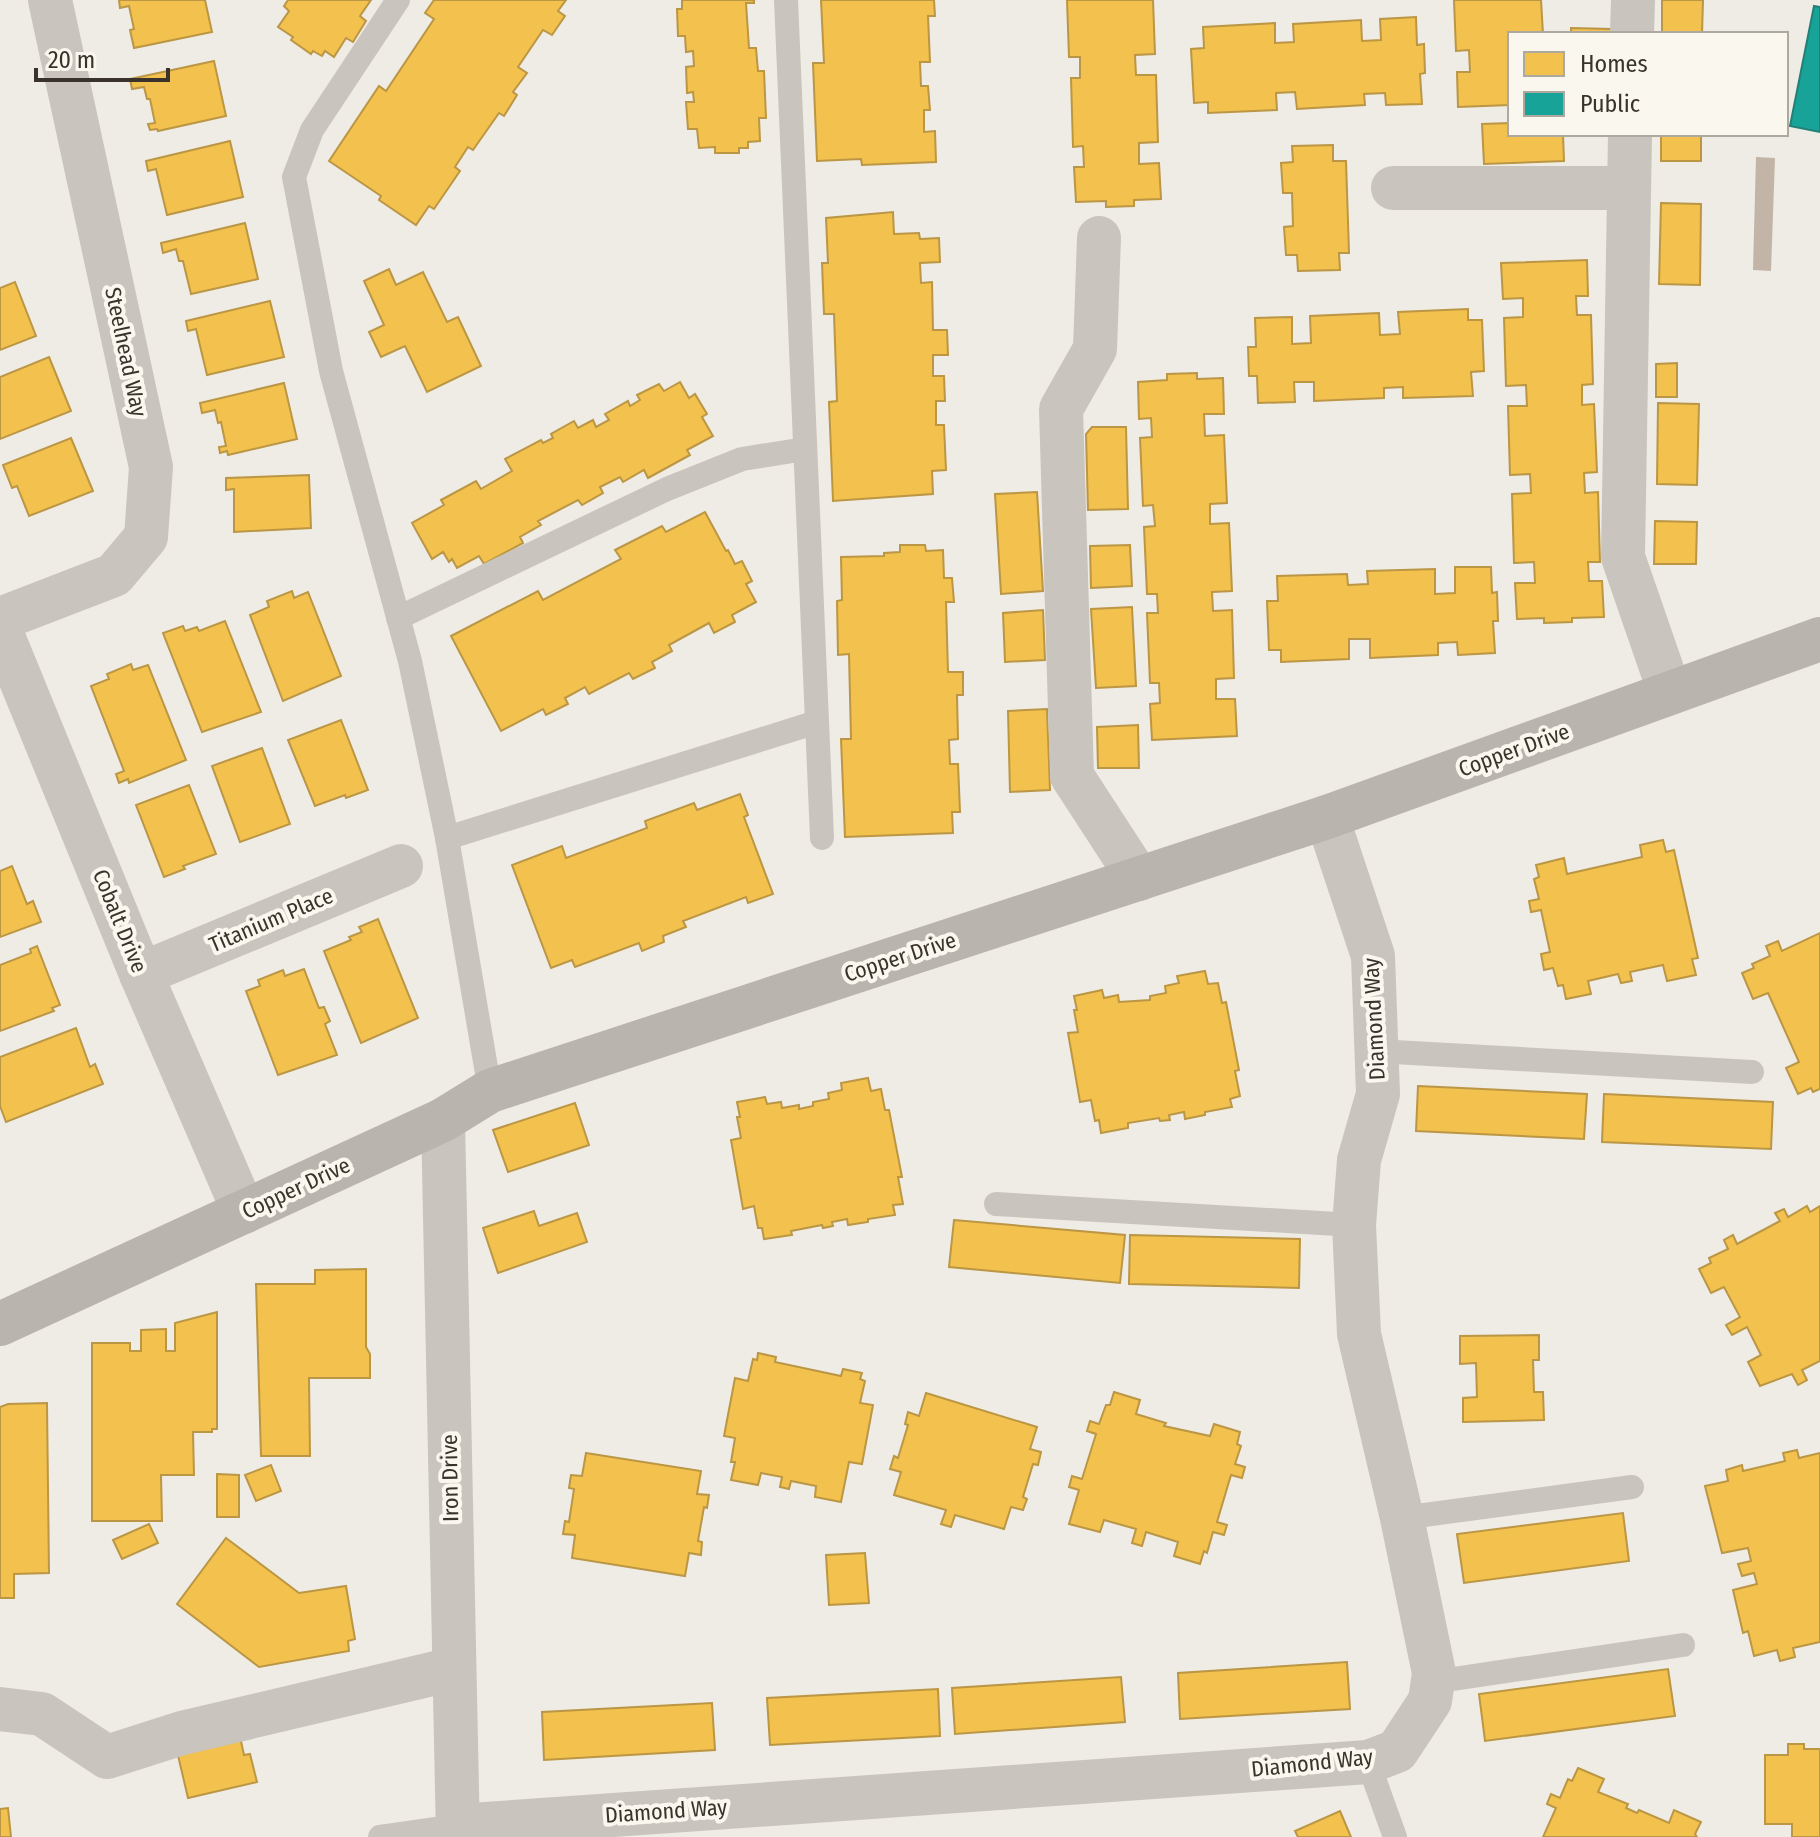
<svg xmlns="http://www.w3.org/2000/svg" width="1820" height="1837" viewBox="0 0 1820 1837" font-family="'Fira Sans Condensed',sans-serif">
  <style>
    .homes { fill: #f2c14e; stroke: #bb9644; stroke-width: 2 }
    .public { fill: #17a398; stroke: #228177; stroke-width: 2 }
    .building { fill: #c2b4a7 }
    .lines { fill: none; stroke-linecap: round; stroke-linejoin: round }
    .lane { stroke: #c9c5be; stroke-width: 24 }
    .street { stroke: #c9c5be; stroke-width: 44 }
    .secondary { stroke: #b9b5ae; stroke-width: 44 }
    .labels { text-anchor: middle; dominant-baseline: central; stroke-width: 8; stroke-linejoin: round; paint-order: stroke }
    .street-label { font-size: 22px; fill: #3a332b; stroke: #faf7ee }
  </style>
  <rect width="100%" height="100%" fill="#efece5"/>
  <g class="homes">
    <path d="M119,0H205L212,32L134,48L130,30L134,29L129,6L120,8Z"/>
    <path d="M288,0H371L360,16L366,21L353,42L346,38L334,57L325,51L322,56L313,51L311,54L291,40L293,37L278,27L289,11L284,6Z"/>
    <path d="M434,0H566L558,11L565,16L552,35L543,30L518,67L527,73L513,92L517,95L504,116L499,113L473,150L468,147L455,167L460,171L434,209L429,206L416,225L379,200L381,196L329,161L379,86L386,91L434,19L425,13Z"/>
    <path d="M682,0H754V3H746L749,48H756L758,71H764L766,118H759L760,141L748,142V148H739V153H715V147L699,148L697,129H688L686,102H694L693,92L687,93L686,67L694,66L693,51L686,52L685,36H678L677,9H682Z"/>
    <path d="M821,0H934L935,16H928L930,62H920L921,86H928L930,110H924V132L935,131L936,162L862,165L861,159L817,161L813,63H824Z"/>
    <path d="M1067,0H1153L1155,54L1135,55L1136,75H1156L1158,142L1139,143V164L1159,163L1161,199L1134,200V206L1106,207V201L1076,202L1074,167H1084L1083,146L1073,147L1071,78H1080V57H1069Z"/>
    <path d="M1454,0H1541L1543,34H1510V105L1458,107L1457,72H1470L1469,50L1456,51Z"/>
    <path d="M1662,0H1703L1702,34H1662Z"/>
    <path d="M1416,17L1417,45L1424,44L1425,73L1420,74L1422,104L1386,105L1385,93L1364,94L1365,105L1297,109L1295,92L1276,93L1277,110L1208,113V102L1194,103L1191,49L1204,48L1203,27L1275,23V43L1294,42L1293,24L1361,20L1362,41L1381,40L1380,19Z"/>
    <path d="M1571,28L1612,29V34H1571Z"/>
    <path d="M214,61L226,116L158,131L157,129L150,130L148,124L155,123L150,99H147L144,87L132,89L130,79Z"/>
    <path d="M1510,123V134H1563L1564,161L1484,164L1482,124Z"/>
    <rect x="1661" y="134" width="40" height="27"/>
    <path d="M230,141L243,197L167,215L156,169L148,171L146,161Z"/>
    <path d="M1333,145V161H1346L1349,253H1339L1340,270L1298,271L1297,255H1286L1284,227L1293,226L1292,193H1283L1281,163L1293,162L1292,146Z"/>
    <path d="M1661,203L1701,204L1700,285L1659,284Z"/>
    <path d="M893,212L894,234L919,233L920,239L939,238L940,262L920,263L921,283L932,282L933,330H947L948,355H933V376H944L945,401H936V425H944L946,470L932,471L933,494L833,501L829,402L837,401L834,314H824L822,263H828L826,218Z"/>
    <path d="M245,223L258,279L191,294L183,261H179L176,249L163,253L161,243Z"/>
    <path d="M1587,260L1588,296H1576L1577,315H1591L1593,384L1582,385V405L1594,404L1597,472L1584,473L1585,493L1598,492L1600,562H1588L1589,581H1602L1604,617L1572,618V622L1544,623V618L1517,619L1515,583H1535L1534,562L1514,563L1512,494L1531,493L1530,474L1510,475L1508,406H1527L1526,385L1506,386L1504,318L1523,317V298L1503,299L1501,263Z"/>
    <path d="M389,269L396,285L423,272L447,322L458,317L481,366L427,392L405,346L381,357L369,332L384,325L364,281Z"/>
    <path d="M15,282L36,336L0,350V288Z"/>
    <path d="M270,301L284,357L207,375L196,329L188,331L186,321Z"/>
    <path d="M1468,309V320H1482L1484,371L1471,372L1473,396L1403,398V387L1384,388V398L1314,401V382H1294L1295,402L1258,403L1257,376H1249L1248,347H1256L1255,318L1292,317V344L1311,343L1310,316L1379,313L1380,335L1400,334L1398,312Z"/>
    <path d="M49,357L71,411L0,439V377Z"/>
    <path d="M1677,363V397H1656V364Z"/>
    <path d="M1197,373V379L1223,378L1224,414H1204L1205,436L1224,435L1227,503L1210,504V524L1229,523L1232,591L1212,592L1213,611L1232,610L1234,678L1216,679V699H1235L1237,736L1152,740L1150,704L1160,703L1159,683H1150L1147,613H1158L1157,594H1147L1144,527L1155,526L1153,505L1143,506L1140,438L1152,437L1151,418L1139,419L1138,382L1167,380V374Z"/>
    <path d="M680,382L689,398L695,394L707,414L702,417L713,436L687,450L690,455L648,478L644,470L623,482L620,477L600,487L603,493L582,505L578,500L538,521L541,525L520,537L523,543L484,564L479,556L457,568L452,559L449,562L443,552L432,559L412,523L444,505L441,500L476,481L481,489L512,471L505,459L541,440L543,443L553,438L551,434L574,421L578,428L593,420L596,427L609,420L605,414L628,401L630,406L640,400L637,395L659,384L664,391Z"/>
    <path d="M284,383L297,439L228,455L227,451L220,453L219,447L226,446L221,422L218,423L215,410L202,413L200,403Z"/>
    <path d="M1658,403L1699,404L1697,485L1657,484Z"/>
    <path d="M1092,427H1126L1128,509L1088,510L1086,434Z"/>
    <path d="M71,438L93,491L29,516L17,486L12,488L3,465Z"/>
    <path d="M309,475L311,528L234,532V489L226,490V478Z"/>
    <path d="M1037,492L1043,591L1001,594L995,494Z"/>
    <path d="M705,512L726,551L728,550L735,564L742,561L752,581L746,584L756,602L732,615L735,622L714,633L709,623L669,645L672,651L652,662L655,668L633,679L629,673L589,694L585,687L565,698L568,704L546,715L543,709L501,731L451,636L538,591L543,600L621,559L615,550L662,526L666,532Z"/>
    <path d="M1655,521L1697,522L1696,564H1654Z"/>
    <path d="M900,545H925L926,551L943,550L944,578H952L954,602H946L948,672H963V695H957L958,739L949,740L950,764H958L960,812H952L953,833L845,837L841,739H851L849,654L838,655L837,601L842,600L841,557L884,556V553L900,552Z"/>
    <path d="M1130,545L1132,586L1091,588L1090,546Z"/>
    <path d="M1455,567H1491L1492,593L1497,592L1498,621H1493L1495,653L1458,655L1457,642L1438,643V655L1370,658V639H1349V659L1281,662V650H1269L1267,601H1278L1277,576L1347,574L1348,585L1368,584L1367,571L1435,569V594L1455,593Z"/>
    <path d="M292,591L294,598L308,592L341,676L283,701L250,615L269,607L267,601Z"/>
    <path d="M1132,607L1136,686L1096,688L1091,609Z"/>
    <path d="M1043,610L1045,660L1005,662L1003,613Z"/>
    <path d="M225,621L261,712L202,732L163,633L183,626L185,631L197,627L199,631Z"/>
    <path d="M131,664L133,670L148,665L186,760L129,783L128,779L119,783L116,774L124,771L91,686L109,679L107,674Z"/>
    <path d="M1047,709L1050,790L1010,792L1008,711Z"/>
    <path d="M341,720L368,790L346,798L345,795L315,806L288,740Z"/>
    <path d="M1138,725L1139,768H1098L1097,727Z"/>
    <path d="M262,748L290,824L240,842L212,766Z"/>
    <path d="M189,785L216,854L183,866L185,869L164,877L136,805Z"/>
    <path d="M740,794L748,815L744,817L773,894L748,903L746,897L683,921L686,927L663,936L664,942L642,951L639,943L575,967L572,960L551,968L512,865L562,846L566,858L647,828L645,821L694,803L697,810Z"/>
    <path d="M1663,840L1666,852L1674,850L1698,958L1692,959L1696,975L1667,981L1663,965L1630,972L1632,981L1621,983L1618,974L1588,981L1591,994L1566,999L1563,985L1558,986L1553,968L1544,970L1541,954L1550,952L1541,910L1531,912L1529,901L1539,899L1534,879L1539,877L1536,865L1564,858L1567,874L1642,857L1640,845Z"/>
    <path d="M12,866L27,904L33,901L41,922L0,937V871Z"/>
    <path d="M378,919L418,1018L361,1043L324,951L351,940L349,937L362,932L359,927Z"/>
    <path d="M1820,933V1089L1813,1092L1811,1088L1798,1094L1786,1068L1799,1062L1768,993L1753,999L1742,973L1754,968L1752,964L1770,956L1766,946L1778,941L1782,951Z"/>
    <path d="M37,946L60,1005L52,1008L54,1011L0,1031V965L31,953L30,949Z"/>
    <path d="M304,969L319,1008L324,1007L330,1021L325,1024L337,1055L278,1075L246,991L260,986L258,980L283,970L285,976Z"/>
    <path d="M1205,971L1208,984L1218,983L1222,1003L1226,1002L1239,1070L1235,1071L1240,1096L1230,1099L1232,1107L1205,1112V1115L1185,1119L1184,1112L1169,1115L1170,1120L1160,1121L1159,1118L1128,1123V1128L1101,1133L1099,1120L1095,1121L1091,1100L1080,1102L1068,1033L1078,1032L1074,1010H1077L1074,996L1102,990L1104,998L1118,995L1119,1002L1150,1000V996L1166,993L1165,986L1179,983L1177,976Z"/>
    <path d="M76,1028L90,1067L95,1064L103,1084L6,1122L0,1106V1057Z"/>
    <path d="M868,1078L871,1091L881,1089L885,1110H889L902,1177H898L903,1204L893,1205L895,1215L868,1219V1222L848,1225L847,1219L832,1222L833,1226L823,1228L822,1225L791,1231L792,1235L764,1239L762,1228H758L754,1206L743,1209L731,1140L741,1138L737,1117H740L737,1102L765,1097L767,1104L781,1102L782,1108L799,1105V1109L813,1106V1102L829,1099L828,1093L842,1090L841,1083Z"/>
    <path d="M1418,1086L1587,1094L1584,1139L1416,1131Z"/>
    <path d="M1604,1094L1773,1102L1771,1149L1602,1142Z"/>
    <path d="M575,1103L589,1145L508,1172L493,1130Z"/>
    <path d="M1807,1206L1810,1212L1820,1206V1361L1802,1370L1807,1380L1798,1385L1792,1374L1760,1386L1748,1362L1761,1355L1747,1327L1732,1335L1726,1325L1740,1317L1724,1287L1711,1293L1699,1269L1711,1263L1709,1258L1728,1249L1724,1240L1733,1235L1737,1244L1780,1221L1775,1213L1784,1209L1788,1217Z"/>
    <path d="M534,1211L539,1226L577,1213L587,1242L498,1273L483,1228Z"/>
    <path d="M954,1220L1125,1235L1120,1283L949,1267Z"/>
    <path d="M1130,1235L1300,1239L1299,1288L1129,1284Z"/>
    <path d="M366,1269V1347L370,1354V1378H309L310,1456H261L256,1284H315V1270Z"/>
    <path d="M217,1312V1429H212V1432H193L194,1475H161L162,1521H92V1343H130V1351H141V1330L166,1329V1351H175V1323Z"/>
    <path d="M1539,1335V1360H1533L1534,1392H1543L1544,1420L1463,1422V1398L1477,1397L1476,1363L1460,1364V1336Z"/>
    <path d="M758,1353L776,1357L775,1362L841,1376L843,1369L862,1373L860,1379L865,1381L860,1403L873,1405L862,1464L849,1462L841,1502L815,1497L816,1486L791,1481L789,1489L780,1487L782,1477L761,1473L758,1485L731,1480L735,1462H731L735,1438L724,1436L735,1378L748,1381L753,1359L757,1360Z"/>
    <path d="M1114,1392L1140,1400L1136,1414L1166,1423L1164,1426L1210,1436L1214,1424L1240,1432L1237,1444L1241,1446L1235,1464L1245,1467L1242,1478L1231,1475L1217,1522L1227,1525L1224,1535L1213,1532L1207,1553L1204,1551L1200,1564L1174,1556L1178,1542L1146,1532L1142,1546L1132,1543L1136,1529L1104,1520L1100,1532L1069,1524L1079,1490L1069,1487L1072,1476L1082,1479L1096,1434L1087,1431L1090,1421L1099,1424L1106,1405H1110Z"/>
    <path d="M926,1393L1037,1427L1030,1449L1041,1452L1038,1465L1033,1464L1023,1497L1027,1499L1023,1510L1011,1507L1004,1529L955,1515L951,1527L941,1524L946,1510L894,1495L901,1472L890,1469L894,1456L898,1458L908,1425L905,1424L908,1412L919,1416Z"/>
    <path d="M47,1403L49,1573L14,1574V1598H0V1407L8,1404Z"/>
    <path d="M1797,1450L1799,1458L1820,1453V1642L1793,1648L1795,1657L1780,1661L1777,1650L1754,1656L1748,1631L1743,1633L1733,1590L1757,1584L1754,1573L1742,1576L1738,1564L1751,1561L1748,1548L1722,1553L1705,1486L1728,1481L1726,1470L1742,1465L1743,1471L1785,1461L1783,1453Z"/>
    <path d="M586,1453L701,1471L697,1494L709,1495L707,1508L704,1507L698,1541L702,1542L701,1555L689,1553L685,1576L572,1558L575,1535L563,1534L565,1521L569,1522L574,1489L569,1488L571,1475L582,1476Z"/>
    <path d="M271,1465L281,1491L256,1501L245,1475Z"/>
    <path d="M217,1474L239,1475V1517H217Z"/>
    <path d="M1623,1513L1629,1561L1464,1583L1457,1534Z"/>
    <path d="M149,1524L158,1543L122,1559L113,1540Z"/>
    <path d="M226,1538L299,1593L346,1586L355,1639L348,1641L349,1651L259,1667L177,1604Z"/>
    <path d="M865,1553L869,1603L829,1605L826,1555Z"/>
    <path d="M1347,1662L1350,1709L1180,1719L1178,1673Z"/>
    <path d="M1668,1669L1675,1716L1485,1741L1479,1694Z"/>
    <path d="M1121,1677L1125,1722L955,1734L952,1688Z"/>
    <path d="M938,1689L940,1736L770,1745L767,1698Z"/>
    <path d="M712,1703L715,1750L544,1760L542,1712Z"/>
    <path d="M239,1732L244,1755L250,1754L257,1782L188,1798L176,1747Z"/>
    <path d="M1788,1744H1804V1749H1820V1837H1792V1824H1765V1755H1788Z"/>
    <path d="M1578,1768L1604,1779L1598,1792L1628,1804L1626,1808L1637,1813L1639,1810L1669,1823L1674,1810L1701,1822L1695,1834L1697,1837H1543L1556,1808L1547,1804L1551,1794L1560,1798L1568,1779L1572,1781Z"/>
    <path d="M8,1808L11,1837H0V1809Z"/>
    <path d="M1340,1811L1351,1837H1298L1295,1831Z"/>
  </g>
  <path class="public" d="M1814,6L1820,7V132L1790,126Z"/>
  <path class="building" d="M1756,157L1775,158L1771,271L1753,270Z"/>
  <g class="lines">
    <g class="lane">
      <path d="M398,0L312,130L294,177L331,371L410,661L447,838L490,1091"/>
      <path d="M786,0L822,838"/>
      <path d="M398,618L667,489L742,459L805,449"/>
      <path d="M447,838L817,722"/>
      <path d="M1376,1051L1752,1072"/>
      <path d="M996,1204L1354,1225"/>
      <path d="M1402,1518L1632,1487"/>
      <path d="M1433,1682L1683,1645"/>
      <path d="M1368,1762L1395,1837"/>
      <path d="M380,1837L457,1826"/>
    </g>
    <g class="street">
      <path d="M1632,34L1633,0"/>
      <path d="M1630,134L1623,557L1670,693"/>
      <path d="M1393,188H1629"/>
      <path d="M1099,238L1095,349L1061,409L1072,776L1139,879"/>
      <path d="M0,619L114,575L146,537L151,467L50,0"/>
      <path d="M0,629L141,974L244,1212"/>
      <path d="M141,974L401,866"/>
      <path d="M443,1120L458,1837"/>
      <path d="M0,1709L42,1714L107,1757L182,1733L453,1669"/>
      <path d="M457,1826L1368,1762L1397,1751L1430,1701L1434,1673L1402,1518L1359,1334L1354,1225L1359,1160L1378,1094L1373,956L1327,817"/>
    </g>
    <path class="secondary" d="M0,1324L443,1120L490,1091L1327,817L1820,639"/>
  </g>
  <g class="labels">
    <g class="street-label">
      <text transform="translate(126 352) rotate(78)">Steelhead Way</text>
      <text transform="translate(1514 750) rotate(-20)">Copper Drive</text>
      <text transform="translate(271 920) rotate(-23)">Titanium Place</text>
      <text transform="translate(120 921) rotate(68)">Cobalt Drive</text>
      <text transform="translate(900 957) rotate(-18)">Copper Drive</text>
      <text transform="translate(1374 1019) rotate(-93)">Diamond Way</text>
      <text transform="translate(296 1188) rotate(-25)">Copper Drive</text>
      <text transform="translate(450 1478) rotate(-91)">Iron Drive</text>
      <text transform="translate(1312 1763) rotate(-6)">Diamond Way</text>
      <text transform="translate(666 1811) rotate(-4)">Diamond Way</text>
    </g>
  </g>
  <rect x="1508" y="32" width="280" height="104" fill="#faf7ee" stroke="#ada9a0" stroke-width="2"/>
  <rect x="1524" y="52" width="40" height="24" fill="#f2c14e" stroke="#ada9a0" stroke-width="2"/>
  <text x="1580" y="72" font-size="24" fill="#3a332b">Homes</text>
  <rect x="1524" y="92" width="40" height="24" fill="#17a398" stroke="#ada9a0" stroke-width="2"/>
  <text x="1580" y="112" font-size="24" fill="#3a332b">Public</text>
  <path d="M36 68v12h132v-12" fill="none" stroke="#3a332b" stroke-width="4"/>
  <text x="48" y="68" font-size="24" fill="#3a332b" stroke="#faf7ee" stroke-width="6" paint-order="stroke">20 m</text>
</svg>
